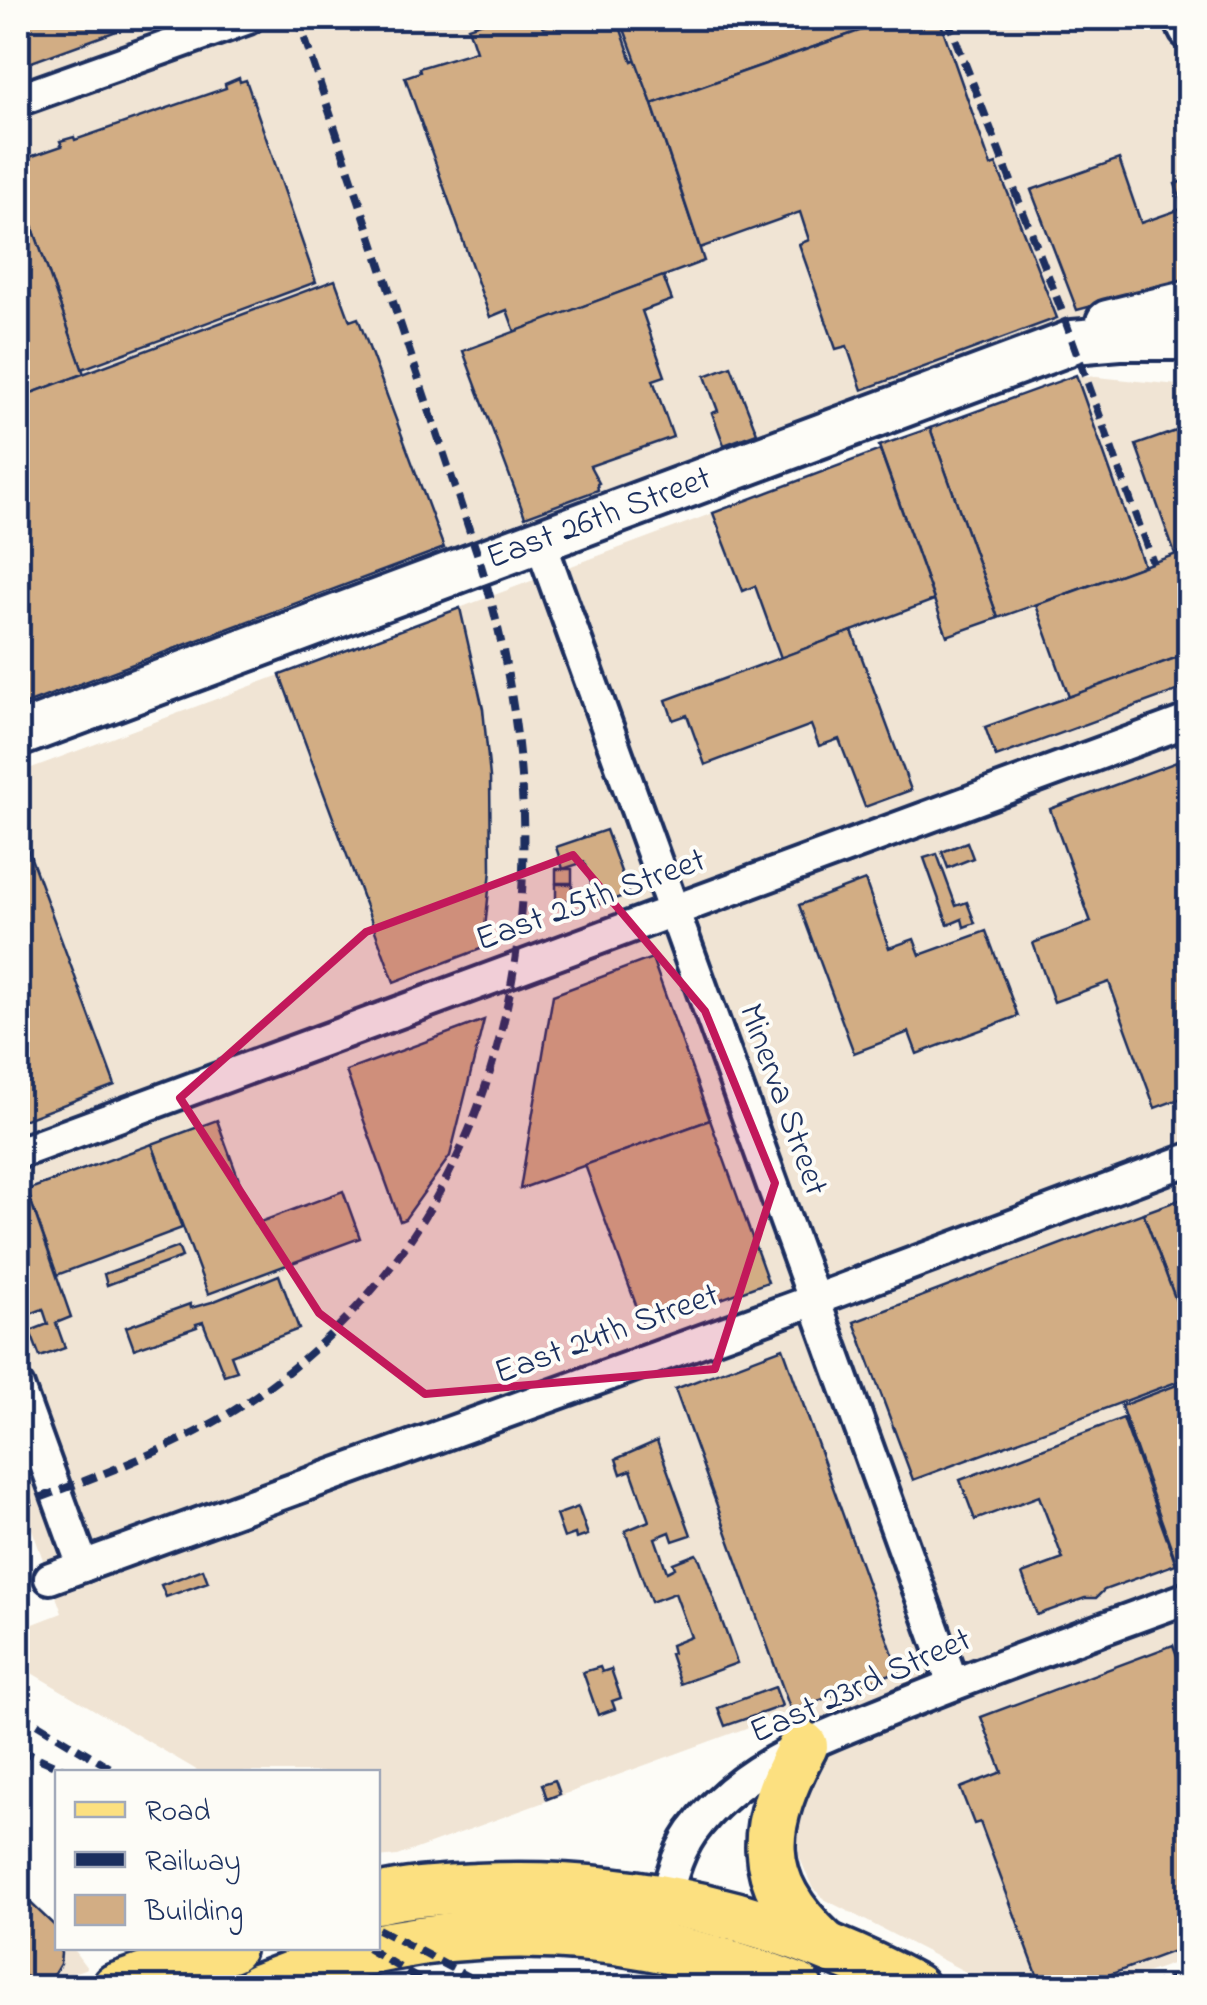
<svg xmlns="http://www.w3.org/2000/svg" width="1207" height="2005" viewBox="0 0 1207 2005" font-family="'Indie Flower',sans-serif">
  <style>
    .built { fill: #f0e4d4 }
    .building { fill: #d2ad84; stroke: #1b2f5e; stroke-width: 2.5 }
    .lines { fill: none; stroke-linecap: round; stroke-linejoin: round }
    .street-casing { stroke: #1b2f5e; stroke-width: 38 }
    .secondary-casing { stroke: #1b2f5e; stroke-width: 50 }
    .primary-casing { stroke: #1b2f5e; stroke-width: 55 }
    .street { stroke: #fdfcf7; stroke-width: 30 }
    .secondary { stroke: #fdfcf7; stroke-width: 42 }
    .primary { stroke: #fce080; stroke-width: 48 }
    .rail { stroke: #1b2f5e; stroke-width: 8; stroke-dasharray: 15 8; stroke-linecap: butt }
    .marked { fill: #c2185b; fill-opacity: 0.2; stroke: #c2185b; stroke-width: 8; stroke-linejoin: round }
    .labels { text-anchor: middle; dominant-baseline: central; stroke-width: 8; stroke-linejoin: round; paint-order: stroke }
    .street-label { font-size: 35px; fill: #1b2f5e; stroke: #fdfcf7 }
  </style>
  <rect width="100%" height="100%" fill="#fdfcf7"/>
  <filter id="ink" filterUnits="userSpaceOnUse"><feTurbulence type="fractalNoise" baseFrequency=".01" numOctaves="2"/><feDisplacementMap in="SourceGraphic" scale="20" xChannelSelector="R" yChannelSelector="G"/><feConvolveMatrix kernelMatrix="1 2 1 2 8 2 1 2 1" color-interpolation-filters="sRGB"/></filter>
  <g filter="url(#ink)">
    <g class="built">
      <path d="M18,18H1189V309L1049,327L18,711Z"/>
      <path d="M1076,375L1189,386V1958L1106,1987H995L824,1899L812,1887L799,1856L797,1822L806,1795L815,1783L790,1712L397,1856L378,1858V1772H200L18,1665V1630L62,1613L18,1490V773L879,451V446Z"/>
      <path d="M18,1891L57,1929L58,1948H72L87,1968L34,1987H18Z"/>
    </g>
    <g class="building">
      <path d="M18,18H156L137,24L136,20L124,25L125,28L18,67Z"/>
      <path d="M495,18H540L543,27L562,21L561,18H617L632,61L637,59L704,261L515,332L507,310L490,317L405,77L420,72L419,68L476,51L468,27Z"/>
      <path d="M620,18H896L652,104Z"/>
      <path d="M896,18H939L991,166L996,164L1010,198L1057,318L862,390L847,346L836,349L799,244L809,240L800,212L700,248L652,104Z"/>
      <path d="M239,78L240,82L246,80L316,282L82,369L18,185V161L62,146L60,141L74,137L75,140L226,88L225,84Z"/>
      <path d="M1119,159L1141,223L1184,208L1175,184L1190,178V280L1077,310L1031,190Z"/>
      <path d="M18,185L84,374L18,398Z"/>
      <path d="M663,276L672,300L642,311L665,376L653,380L673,437L590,466L599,483L597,484L598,490L525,517L463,351Z"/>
      <path d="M335,280L350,321L358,318L444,548L18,707V446L27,442L18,417V398Z"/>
      <path d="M731,366L757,433L724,445L712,413L718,411L705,376Z"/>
      <path d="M1076,375L1144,566L998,618L930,428Z"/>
      <path d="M1190,426V549L1175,554L1136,445Z"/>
      <path d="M930,428L998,618L947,636L879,446Z"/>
      <path d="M880,450L934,600L781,658L755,586L743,591L713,513Z"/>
      <path d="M1190,549V653L1069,697L1036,605Z"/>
      <path d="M460,608L483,709L490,777L491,870L483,948L394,982L280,675Z"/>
      <path d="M852,631L911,790L865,807L839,739L819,746L811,725L705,765L687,715L673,720L666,700Z"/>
      <path d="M1181,656L1190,686L996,757L985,727Z"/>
      <path d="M1190,757V1095L1155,1108L1109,982L1054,1002L1033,943L1091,922L1050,809Z"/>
      <path d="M18,823L115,1085L18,1122Z"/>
      <path d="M606,830L629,894L598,905L584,862L563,869L556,847Z"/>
      <path d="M967,842L973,858L948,868L942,852Z"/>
      <path d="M937,854L956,906L967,902L975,923L964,927L962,919L948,925L924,858Z"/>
      <rect x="556" y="869" width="16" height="14"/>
      <path d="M865,880L889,948L914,939L920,955L986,931L1018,1016L917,1054L909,1032L854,1053L799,905Z"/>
      <rect x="556" y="884" width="16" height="16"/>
      <path d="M652,958L710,1120L520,1189L553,995Z"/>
      <path d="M484,1020L450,1156L405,1219L400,1221L346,1071Z"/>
      <path d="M217,1120L255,1224L343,1191L360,1238L208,1294L152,1144Z"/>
      <path d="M710,1120L768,1282L644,1327L585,1165Z"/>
      <path d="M152,1144L182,1228L57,1275L27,1190Z"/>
      <path d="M27,1190L71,1317L56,1323L65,1348L40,1357L30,1331L48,1324L43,1309L25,1316L18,1296V1194Z"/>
      <path d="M1190,1196V1338L1143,1213Z"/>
      <path d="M1143,1213L1190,1338V1377L913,1480L854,1322Z"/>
      <path d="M178,1247L182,1257L107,1285L104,1274Z"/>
      <path d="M279,1275L299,1329L231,1355L237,1371L224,1375L203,1322L196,1324L197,1327L134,1349L126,1327L190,1304L191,1308L212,1302Z"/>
      <path d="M783,1348L899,1671L791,1711L675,1389Z"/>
      <path d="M1190,1380V1563L1178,1567L1121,1406Z"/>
      <path d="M1123,1418L1176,1564L1104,1590L1096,1598H1085L1037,1615L1022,1574L1063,1559L1039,1496L975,1520L960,1480Z"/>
      <path d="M657,1441L691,1535L673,1541L670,1532L655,1538L667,1572L675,1568L673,1563L696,1554L700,1560L737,1663L680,1684L670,1654L673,1653L671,1645L691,1637L675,1593L651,1602L625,1531L649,1521L631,1470L621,1474L616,1459Z"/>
      <path d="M578,1507L588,1535L576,1539L575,1534L564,1538L556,1515Z"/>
      <path d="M203,1569L208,1582L166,1597L161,1585Z"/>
      <path d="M1173,1645L1190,1690V1945L1082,1985L1080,1979L1056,1988H1042L980,1822L974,1824L960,1788L1002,1772L981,1717Z"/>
      <path d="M600,1667L602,1672L611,1669L621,1698L612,1701L615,1709L598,1715L583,1672Z"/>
      <path d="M775,1687L782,1706L725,1726L718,1708Z"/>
      <path d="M555,1780L560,1794L547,1799L542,1784Z"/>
      <path d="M18,1891L58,1929L55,1940L61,1953L60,1964L54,1974L44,1980H32L20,1973L18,1975Z"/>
    </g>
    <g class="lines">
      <defs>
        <g id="street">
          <path d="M18,100L248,18"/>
          <path d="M540,541L953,1684"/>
          <path d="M18,1153L1190,720"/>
          <path d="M18,1387L83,1566"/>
          <path d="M50,1578L836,1292L1190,1159"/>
          <path d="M662,1917C668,1888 675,1856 692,1832C743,1762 828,1736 904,1704C998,1666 1094,1632 1190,1597"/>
        </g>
        <g id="secondary">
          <path d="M1186,18L1190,28"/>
          <path d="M1108,322L1190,302"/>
          <path id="s1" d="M18,735L1073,342L1120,338H1190"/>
        </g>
        <g id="primary">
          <path d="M803,1746C761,1825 752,1878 823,1944"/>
          <path d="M378,1899C410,1891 444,1890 477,1888C630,1880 780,1916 914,1988"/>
          <path d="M116,1988L230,1948"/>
          <path d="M259,1988C302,1972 345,1954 390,1946C530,1919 667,1937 798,1988"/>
        </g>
      </defs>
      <use href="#street" class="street-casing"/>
      <use href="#secondary" class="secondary-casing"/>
      <use href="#primary" class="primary-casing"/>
      <use href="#street" class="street"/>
      <use href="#secondary" class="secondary"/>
      <use href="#primary" class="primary"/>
      <g class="rail">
        <path d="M947,18L1060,306L1153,563"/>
        <path d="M1186,654L1190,665"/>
        <path d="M18,1506C100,1475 185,1446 257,1395C527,1205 572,860 480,562L298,18"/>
        <path d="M18,1712L117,1772"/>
        <path d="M18,1749L70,1772"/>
        <path d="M378,1929L489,1988"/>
        <path d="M367,1948L433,1988"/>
        <path d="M1145,1988L1190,1973"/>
      </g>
    </g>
  </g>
  <path class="marked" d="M573,855L705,1011L775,1183L715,1369L425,1394L319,1313L180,1098L366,932Z"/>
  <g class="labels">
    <g class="street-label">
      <text stroke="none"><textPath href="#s1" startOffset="620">East 26th Street</textPath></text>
      <text transform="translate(591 901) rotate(-20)">East 25th Street</text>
      <text transform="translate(782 1100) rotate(70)">Minerva Street</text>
      <text transform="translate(607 1335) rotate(-20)">East 24th Street</text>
      <text transform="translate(861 1687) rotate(-24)">East 23rd Street</text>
    </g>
  </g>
  <rect width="1207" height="2005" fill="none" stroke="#fdfcf7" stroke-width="60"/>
  <rect x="30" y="30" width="1147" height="1945" fill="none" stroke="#1b2f5e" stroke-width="4" filter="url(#ink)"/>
  <rect x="55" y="1770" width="325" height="180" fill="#fdfcf7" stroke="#a3aaba" stroke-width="2.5"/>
  <rect x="75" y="1802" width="50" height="15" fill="#fce080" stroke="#a3aaba" stroke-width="2.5"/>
  <text x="145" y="1820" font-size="30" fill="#1b2f5e">Road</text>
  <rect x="75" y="1852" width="50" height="15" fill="#1b2f5e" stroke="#a3aaba" stroke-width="2.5"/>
  <text x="145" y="1870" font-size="30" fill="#1b2f5e">Railway</text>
  <rect x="75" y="1895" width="50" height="30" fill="#d2ad84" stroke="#a3aaba" stroke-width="2.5"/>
  <text x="145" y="1920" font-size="30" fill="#1b2f5e">Building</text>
</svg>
